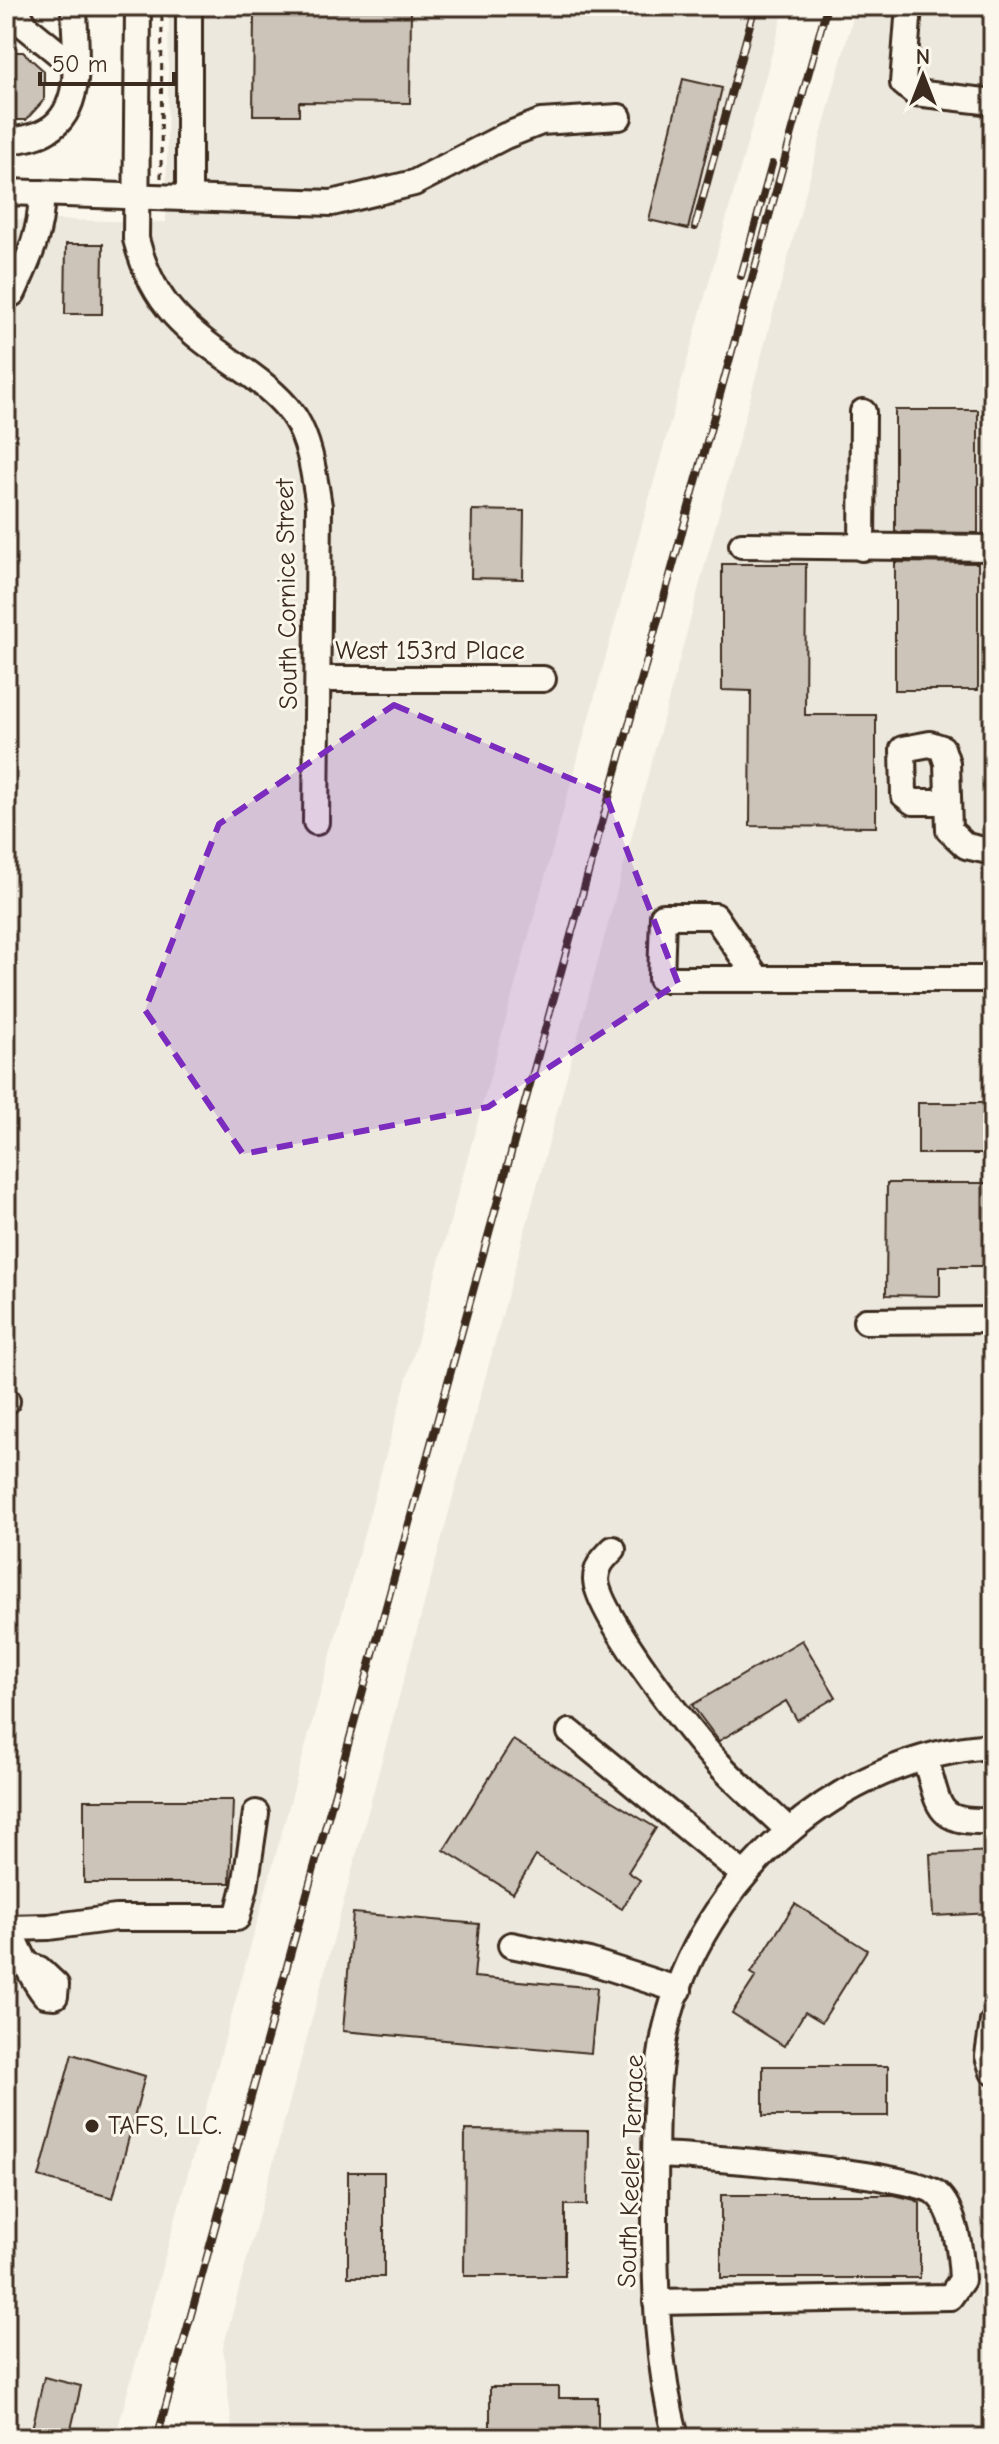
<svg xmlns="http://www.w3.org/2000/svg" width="999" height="2444" viewBox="0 0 999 2444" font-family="'Comic Neue',sans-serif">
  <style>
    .built { fill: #ede8dd }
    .building { fill: #ccc4b9; stroke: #3b2a1e; stroke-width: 2 }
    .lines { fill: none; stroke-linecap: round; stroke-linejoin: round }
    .minor-casing { stroke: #3b2a1e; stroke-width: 30 }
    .path { stroke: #3b2a1e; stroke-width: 3; stroke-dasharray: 6 6; stroke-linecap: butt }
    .minor { stroke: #fbf7ec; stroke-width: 24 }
    .rail-casing { stroke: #3b2a1e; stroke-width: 8 }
    .rail { stroke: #fbf7ec; stroke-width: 5; stroke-dasharray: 15; stroke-linecap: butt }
    .marked { fill: #7b2cbf; fill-opacity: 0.2; stroke: #7b2cbf; stroke-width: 6; stroke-dasharray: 16 10; stroke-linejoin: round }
    .poi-dot { fill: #3b2a1e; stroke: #fbf7ec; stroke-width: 3 }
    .labels { text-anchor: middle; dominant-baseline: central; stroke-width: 6; stroke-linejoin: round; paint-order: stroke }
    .street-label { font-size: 26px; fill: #3b2a1e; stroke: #fbf7ec }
    .poi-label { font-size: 26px; fill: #3b2a1e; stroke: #fbf7ec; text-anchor: start }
  </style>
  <rect width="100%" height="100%" fill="#fbf7ec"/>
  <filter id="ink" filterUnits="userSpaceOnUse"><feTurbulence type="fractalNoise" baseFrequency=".0125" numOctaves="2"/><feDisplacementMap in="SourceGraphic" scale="16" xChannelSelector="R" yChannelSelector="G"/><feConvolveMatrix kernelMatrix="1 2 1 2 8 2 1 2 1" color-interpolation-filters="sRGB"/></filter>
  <g filter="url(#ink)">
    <g class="built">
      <path d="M169,6H785L115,2438H6V219L166,222Z"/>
      <path d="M856,6H993V2438H233L223,2348Z"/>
    </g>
    <g class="building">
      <path d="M299,6H411L410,103L299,102V115H253L254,13L299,14Z"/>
      <path d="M6,52H23L44,71V100L26,120H6Z"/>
      <path d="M683,79L722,88L688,229L649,220Z"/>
      <path d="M66,244H103L102,314H65Z"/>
      <path d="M895,410H978V533L895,532Z"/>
      <path d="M472,510L524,511L523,579L471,578Z"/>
      <path d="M895,562L978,563V690H895Z"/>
      <path d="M722,564H806L805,715H876V827L750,826L751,691L722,690Z"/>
      <rect x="918" y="1103" width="75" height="51"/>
      <path d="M887,1183H993V1266H940V1296L886,1295Z"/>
      <path d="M802,1640L836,1697L797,1720L786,1701L719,1741L692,1705Z"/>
      <path d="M513,1740L656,1828L628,1872L640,1880L622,1909L536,1856L513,1893L444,1850Z"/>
      <path d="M84,1800H233L230,1883H84Z"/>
      <path d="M993,1851V1913L933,1916L930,1854Z"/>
      <path d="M795,1904L867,1950L822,2022L805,2012L784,2046L732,2013L756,1976L751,1973Z"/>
      <path d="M353,1913L479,1924L474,1977L597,1988L591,2053L343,2031Z"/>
      <path d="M72,2054L145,2076L113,2198L39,2177Z"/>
      <rect x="763" y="2066" width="125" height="50"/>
      <path d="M465,2130L588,2131L587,2205H565V2276H464Z"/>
      <rect x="348" y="2172" width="36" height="105"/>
      <path d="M721,2195H894L915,2200L920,2203V2278H721Z"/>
      <path d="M44,2377L81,2386L69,2438H30Z"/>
      <path d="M490,2387H559V2398H598V2438H490Z"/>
    </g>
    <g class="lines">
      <defs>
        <g id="minor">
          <path d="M15,6L25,26L74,66"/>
          <path d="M138,6L136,239C153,306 186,330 241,368C260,381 282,398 295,418C311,444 314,476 319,506L316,822"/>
          <path d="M909,6L903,83L915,93L993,102"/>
          <path d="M6,142C20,139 36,138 48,130C87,107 74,43 74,6"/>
          <path d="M6,192L332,203L414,183L505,136L541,122L619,117"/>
          <path d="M189,198V6"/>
          <path d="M6,297L13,293C28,260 43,230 41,193"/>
          <path d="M742,545L993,548"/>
          <path d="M862,548L863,412"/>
          <path d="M318,679H543"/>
          <path d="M946,802H913L904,795L903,749L930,744L942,748L947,763L949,830L966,846L993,852"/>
          <path d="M758,979L715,916H663L661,979H993"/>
          <path d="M866,1321L993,1320"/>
          <path d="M6,1401H7"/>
          <path d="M613,1549C603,1559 596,1566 596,1580C598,1615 691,1735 718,1763C740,1787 766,1808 789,1831"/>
          <path d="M570,1732L744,1875"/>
          <path d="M925,1758C941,1809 934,1823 993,1821"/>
          <path d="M6,1928L49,1927L116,1918H237L245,1887L256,1813"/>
          <path d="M9,1928C21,1951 29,1975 45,1995L55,1996L56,1985L39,1969L29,1965"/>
          <path d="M511,1945L589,1961L679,1990"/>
          <path d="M993,2022L988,2056L993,2072"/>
          <path d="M656,2302L950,2297L962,2280C961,2255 956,2210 936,2193C914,2173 696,2156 656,2155"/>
          <path d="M676,2438C657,2364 655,2292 655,2216C656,2153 652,2089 666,2028C701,1879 839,1755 993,1746"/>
        </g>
      </defs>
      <use href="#minor" class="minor-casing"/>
      <path class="path" d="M161,178L162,6"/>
      <use href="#minor" class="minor"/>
      <defs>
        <g id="rail">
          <path d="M695,227L755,6"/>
          <path d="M741,276L772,164"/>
          <path d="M157,2438L827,6"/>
        </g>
      </defs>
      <use href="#rail" class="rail-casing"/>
      <use href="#rail" class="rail"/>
    </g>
  </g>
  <path class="marked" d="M394,705L605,793L678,983L488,1107L243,1154L145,1010L219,824Z"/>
  <circle class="poi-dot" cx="92" cy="2126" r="8"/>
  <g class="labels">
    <g class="street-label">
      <text transform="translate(287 594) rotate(-91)">South Cornice Street</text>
      <text x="430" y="651">West 153rd Place</text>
      <text transform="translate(631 2171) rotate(-88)">South Keeler Terrace</text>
    </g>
    <g class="poi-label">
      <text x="108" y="2126">TAFS, LLC.</text>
    </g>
  </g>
  <rect width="999" height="2444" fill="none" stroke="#fbf7ec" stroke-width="32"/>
  <rect x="16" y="16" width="967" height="2412" fill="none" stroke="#3b2a1e" stroke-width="3" filter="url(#ink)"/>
  <g transform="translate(923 76)" stroke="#fbf7ec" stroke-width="6" paint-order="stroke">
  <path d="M0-6L14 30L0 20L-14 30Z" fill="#3b2a1e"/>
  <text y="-12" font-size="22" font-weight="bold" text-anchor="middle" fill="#3b2a1e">N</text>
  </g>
  <path d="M40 72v12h134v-12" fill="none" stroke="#3b2a1e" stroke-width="4"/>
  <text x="52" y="72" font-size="24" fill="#3b2a1e" stroke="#fbf7ec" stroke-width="6" paint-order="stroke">50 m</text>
</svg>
